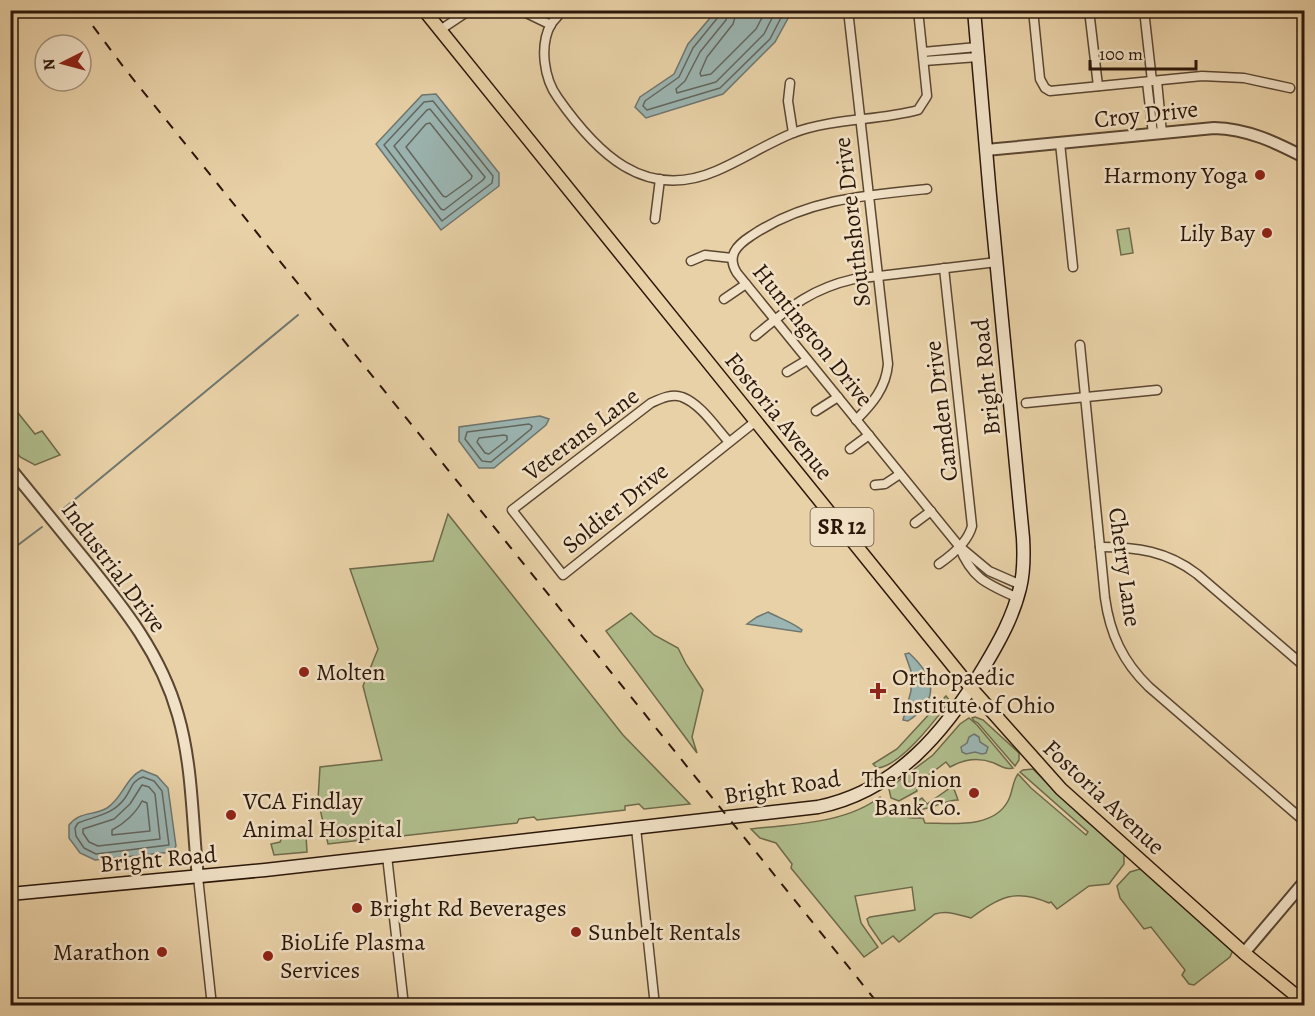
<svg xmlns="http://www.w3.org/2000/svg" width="1315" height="1016" viewBox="0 0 1315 1016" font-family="Alegreya,serif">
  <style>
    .green { fill: #b0bd8c; stroke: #6e6a4b; stroke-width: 1.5 }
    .water { fill: #9bb5b2; stroke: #6e766f; stroke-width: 1.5 }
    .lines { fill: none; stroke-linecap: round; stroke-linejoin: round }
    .shore { stroke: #63665e; stroke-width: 1.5 }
    .stream { stroke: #6e766f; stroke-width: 2 }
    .minor-casing { stroke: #5a4631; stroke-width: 11 }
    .tertiary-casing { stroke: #5a4631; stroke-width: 14 }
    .secondary-casing { stroke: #2b170a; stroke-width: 15 }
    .primary-casing { stroke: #2b170a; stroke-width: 15 }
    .minor { stroke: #f1e1c6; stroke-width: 8 }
    .tertiary { stroke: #f1e1c6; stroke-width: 10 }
    .secondary { stroke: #f1e1c6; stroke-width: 12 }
    .primary { stroke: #e9d1a7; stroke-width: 12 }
    .rail { stroke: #2b170a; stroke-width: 2; stroke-dasharray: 10 10; stroke-linecap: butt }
    .poi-dot { fill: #8f2418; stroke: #f1e1c6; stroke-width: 2 }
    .labels { text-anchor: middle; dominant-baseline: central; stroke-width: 5; stroke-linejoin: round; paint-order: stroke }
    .shield { fill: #f1e1c6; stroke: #665442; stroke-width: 1.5 }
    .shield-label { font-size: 22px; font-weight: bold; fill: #2b170a }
    .street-label { font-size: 24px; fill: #2b170a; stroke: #f1e1c6 }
    .poi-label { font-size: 24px; fill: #2b170a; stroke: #f1e1c6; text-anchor: start }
  </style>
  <rect width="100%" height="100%" fill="#e9d1a7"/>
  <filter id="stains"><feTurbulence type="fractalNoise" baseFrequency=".00333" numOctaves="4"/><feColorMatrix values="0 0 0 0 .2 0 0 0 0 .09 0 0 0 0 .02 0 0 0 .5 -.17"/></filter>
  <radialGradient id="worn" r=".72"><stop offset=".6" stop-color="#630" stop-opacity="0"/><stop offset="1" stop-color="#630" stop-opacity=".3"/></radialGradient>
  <g class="green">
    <path d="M1129,228L1133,253L1121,255L1117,230Z"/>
    <path d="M10,403L35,434L42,431L60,455L35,465L20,457L11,445Z"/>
    <path d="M448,514L623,735L690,804L644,809L639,804L625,806V810L537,820L534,817L519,819L517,823L393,837L389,834L374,835L371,839L328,844L318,800L320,767L382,760L363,686L378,649L350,569L433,561Z"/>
    <path d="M631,613L654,635L678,648L686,664L703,690L692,737L697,753L606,631Z"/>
    <path d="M946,696L950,701C936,719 900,767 877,768L873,764L897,749Z"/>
    <path d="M975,717L983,720L1019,753V760L1015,766L978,723L974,721L972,718Z"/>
    <path d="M969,718L977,725L1013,768C1005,770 1001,766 994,763C979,757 964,759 950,767L946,762L916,785L917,791L899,801L891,798L889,789L893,785L933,755L960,724Z"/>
    <path d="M1033,769L1082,817L1124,853V864L1109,884L1089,886L1057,909L1051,902L1049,903C1015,888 1000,897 971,918C958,915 948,910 935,914L899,942L893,936L882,944L869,925L867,919L870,917L915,910L912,887L855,896L861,923L878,947L864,957L791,868L792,864L776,843L760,838L751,829C792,824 845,824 880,797C893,814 901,819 923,818L925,823C952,823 993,829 1008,801C1013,792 1012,782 1018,774L1031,788L1086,835L1088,832L1020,772L1023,770Z"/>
    <path d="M950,788L954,789L958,800C942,800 930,812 912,809V804L922,798L927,804Z"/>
    <path d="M290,832H303L306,835L307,852L274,855L271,844L280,842L283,834Z"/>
    <path d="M1140,869L1145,871L1233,950L1230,957L1194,985L1189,984L1182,975L1185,970L1151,927L1144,929L1120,898L1117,886L1130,872Z"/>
  </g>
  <g class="water">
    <path d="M716,11H792L775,42L723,94L646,118L635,107L640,97L674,74L688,44Z"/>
    <path d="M436,94L499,173V186L441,230L376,144L422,95Z"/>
    <path d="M540,416L549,419L546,425L494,468H479L459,441V427Z"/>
    <path d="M768,612C779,618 792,622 802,630L801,632L747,624L757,617Z"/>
    <path d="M909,653C935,677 941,699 908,721L903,720L911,691V671L905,654Z"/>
    <path d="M974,734L979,737L980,742L988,747L986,753L982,754L975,752L966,754L962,752L961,747L967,743L969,737Z"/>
    <path d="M142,770L157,776L168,788L176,846L172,852L95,860L80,853L69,838V825C80,811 93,816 107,808C123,798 125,778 142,770Z"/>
  </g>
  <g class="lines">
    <g class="shore">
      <path d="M720,10L719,16L693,48L679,77L645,101L643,106L647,110L720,88L770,39L785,10"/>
      <path d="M728,10L726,20L700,52L685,81L676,89L677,93L716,82L764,34L776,10"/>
      <path d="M737,10L733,24L707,57L700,73L701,76L711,74L756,29L766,10"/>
      <path d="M433,101L493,176L492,183L442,221L384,145L424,102Z"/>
      <path d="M430,109L485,177L483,180L444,210L441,209L394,146L427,110Z"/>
      <path d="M430,123L472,176L471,179L446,197L443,196L406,147L426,124Z"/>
      <path d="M529,424L532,426L531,429L491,462L482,461L465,439L467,432Z"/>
      <path d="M504,435L507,436V440L489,454L485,453L477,442L479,438Z"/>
      <path d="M143,777L154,781L162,791L169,845L96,854L84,848L76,836L75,828L78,823C95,816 113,815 125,798C131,790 132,780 143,777Z"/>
      <path d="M142,785L149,787L155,794L160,839L98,846L89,842L83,833V829L114,819L130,804Z"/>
      <path d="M142,801L147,803L150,831L112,835V830C124,824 136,813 142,801Z"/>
    </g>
    <g class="stream">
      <path d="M62,510L298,315"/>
      <path d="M10,551L42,527"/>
    </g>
    <defs>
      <g id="minor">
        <path d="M520,10L551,25"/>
        <path d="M563,10C559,15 554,20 551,24C539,46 544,79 558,98C596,152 644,202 716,171C742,160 766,144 793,133C833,118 877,121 918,110L927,96L918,10"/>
        <path d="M848,10L888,364C886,388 872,404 856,420"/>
        <path d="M1033,10L1040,79L1045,88L1050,91L1202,76L1244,78L1290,88"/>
        <path d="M1089,10L1098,86"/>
        <path d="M1144,10L1152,81"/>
        <path d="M440,30L470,10"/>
        <path d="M923,52L977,47"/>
        <path d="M924,61L978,57"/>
        <path d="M1157,81L1162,133"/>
        <path d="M1147,82L1153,134"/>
        <path d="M790,83L788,101L793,133"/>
        <path d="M1060,143L1073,267"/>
        <path d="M927,189C864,195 804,200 751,236C737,245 726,256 737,273L959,546L989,571L1021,585"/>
        <path d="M655,219L660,179"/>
        <path d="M691,261L705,255L732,258"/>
        <path d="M724,299L746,284"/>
        <path d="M755,336C789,308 810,289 854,279L997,262"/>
        <path d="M1080,345L1105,598C1110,634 1123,662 1149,687L1304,821"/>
        <path d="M787,372L807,360"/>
        <path d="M1026,403L1157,390"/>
        <path d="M816,411L838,397"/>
        <path d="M729,442C716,428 701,404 682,397C672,393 660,399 651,403L512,510L563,575L756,421"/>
        <path d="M850,449L869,435"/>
        <path d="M875,485L885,484L900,474"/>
        <path d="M915,523L931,511"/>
        <path d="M959,546C972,579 987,584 1018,598"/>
        <path d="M1100,547C1137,547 1167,551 1197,574L1304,666"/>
        <path d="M939,564C952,555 968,542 972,526L944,268"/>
        <path d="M636,828L655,1006"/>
        <path d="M387,856L404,1006"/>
        <path d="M198,877L212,1006"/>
      </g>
      <g id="tertiary">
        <path d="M986,150L1214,128C1248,129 1275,142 1304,157"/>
        <path d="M10,468C35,499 60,529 85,560C124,608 161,654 178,715C193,767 192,823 198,877"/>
        <path d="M1244,953L1304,882"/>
      </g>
      <path id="secondary" d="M10,894L265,870L818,807C896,791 945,732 984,667C999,642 1013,617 1020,588C1024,572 1024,555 1023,538L990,196L974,10"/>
      <path id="primary" d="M424,10L971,688L1061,789L1244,953L1304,1002"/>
    </defs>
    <use href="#minor" class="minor-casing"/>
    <use href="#tertiary" class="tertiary-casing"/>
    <use href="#secondary" class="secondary-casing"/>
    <use href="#primary" class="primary-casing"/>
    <use href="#minor" class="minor"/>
    <use href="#tertiary" class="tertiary"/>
    <use href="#secondary" class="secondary"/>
    <use href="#primary" class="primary"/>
    <path class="rail" d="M81,10L125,69L880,1006"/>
  </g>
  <g class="poi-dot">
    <circle cx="1260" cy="175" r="6"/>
    <circle cx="1267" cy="233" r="6"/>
    <circle cx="304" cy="672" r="6"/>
    <path d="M875 682h6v6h6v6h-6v6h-6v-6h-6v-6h6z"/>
    <circle cx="974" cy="793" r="6"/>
    <circle cx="231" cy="815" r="6"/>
    <circle cx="357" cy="908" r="6"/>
    <circle cx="576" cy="932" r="6"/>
    <circle cx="162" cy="952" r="6"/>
    <circle cx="268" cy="956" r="6"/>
  </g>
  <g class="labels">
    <rect class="shield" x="810.5" y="508" width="63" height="38" rx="4.5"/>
    <g class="shield-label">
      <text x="842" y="527">SR 12</text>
    </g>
    <g class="street-label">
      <text transform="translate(1146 114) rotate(-6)">Croy Drive</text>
      <text transform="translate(852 222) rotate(-97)">Southshore Drive</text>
      <text transform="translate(813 335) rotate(51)">Huntington Drive</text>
      <text transform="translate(986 377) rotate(-96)">Bright Road</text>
      <text transform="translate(941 411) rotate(-97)">Camden Drive</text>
      <text transform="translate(779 416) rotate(51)">Fostoria Avenue</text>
      <text transform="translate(581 434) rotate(-37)">Veterans Lane</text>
      <text transform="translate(615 508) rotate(-39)">Soldier Drive</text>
      <text transform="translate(114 567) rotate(53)">Industrial Drive</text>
      <text transform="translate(1125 567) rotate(82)">Cherry Lane</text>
      <text transform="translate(782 787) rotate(-9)">Bright Road</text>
      <text transform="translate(1104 797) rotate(43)">Fostoria Avenue</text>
      <text transform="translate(158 859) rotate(-5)">Bright Road</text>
    </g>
    <g class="poi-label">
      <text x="1248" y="175" text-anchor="end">Harmony Yoga</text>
      <text x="1255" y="233" text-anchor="end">Lily Bay</text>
      <text x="316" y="672">Molten</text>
      <text x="892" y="677">Orthopaedic<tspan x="892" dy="28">Institute of Ohio</tspan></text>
      <text x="962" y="779" text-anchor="end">The Union<tspan x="962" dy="28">Bank Co.</tspan></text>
      <text x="243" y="801">VCA Findlay<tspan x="243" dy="28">Animal Hospital</tspan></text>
      <text x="369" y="908">Bright Rd Beverages</text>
      <text x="588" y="932">Sunbelt Rentals</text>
      <text x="280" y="942">BioLife Plasma<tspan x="280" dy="28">Services</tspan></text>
      <text x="150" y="952" text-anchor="end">Marathon</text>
    </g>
  </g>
  <rect width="1315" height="1016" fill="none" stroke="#e9d1a7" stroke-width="36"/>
  <rect x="12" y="12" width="1291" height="992" fill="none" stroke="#2b170a" stroke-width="3"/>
  <rect x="18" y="18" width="1279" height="980" fill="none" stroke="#2b170a" stroke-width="1.5"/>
  <g transform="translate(63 63) rotate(264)"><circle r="28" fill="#f1e1c6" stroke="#a2907b" stroke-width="1.5"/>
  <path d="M0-4.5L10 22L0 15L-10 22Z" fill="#8f2418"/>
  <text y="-9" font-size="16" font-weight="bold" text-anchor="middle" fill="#2b170a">N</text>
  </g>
  <path d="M1090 60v9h106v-9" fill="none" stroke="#2b170a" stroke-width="3"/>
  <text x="1099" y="60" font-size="18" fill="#2b170a" stroke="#f1e1c6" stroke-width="4.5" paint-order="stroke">100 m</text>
  <rect width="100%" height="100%" filter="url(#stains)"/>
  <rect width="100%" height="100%" fill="url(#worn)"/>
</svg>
